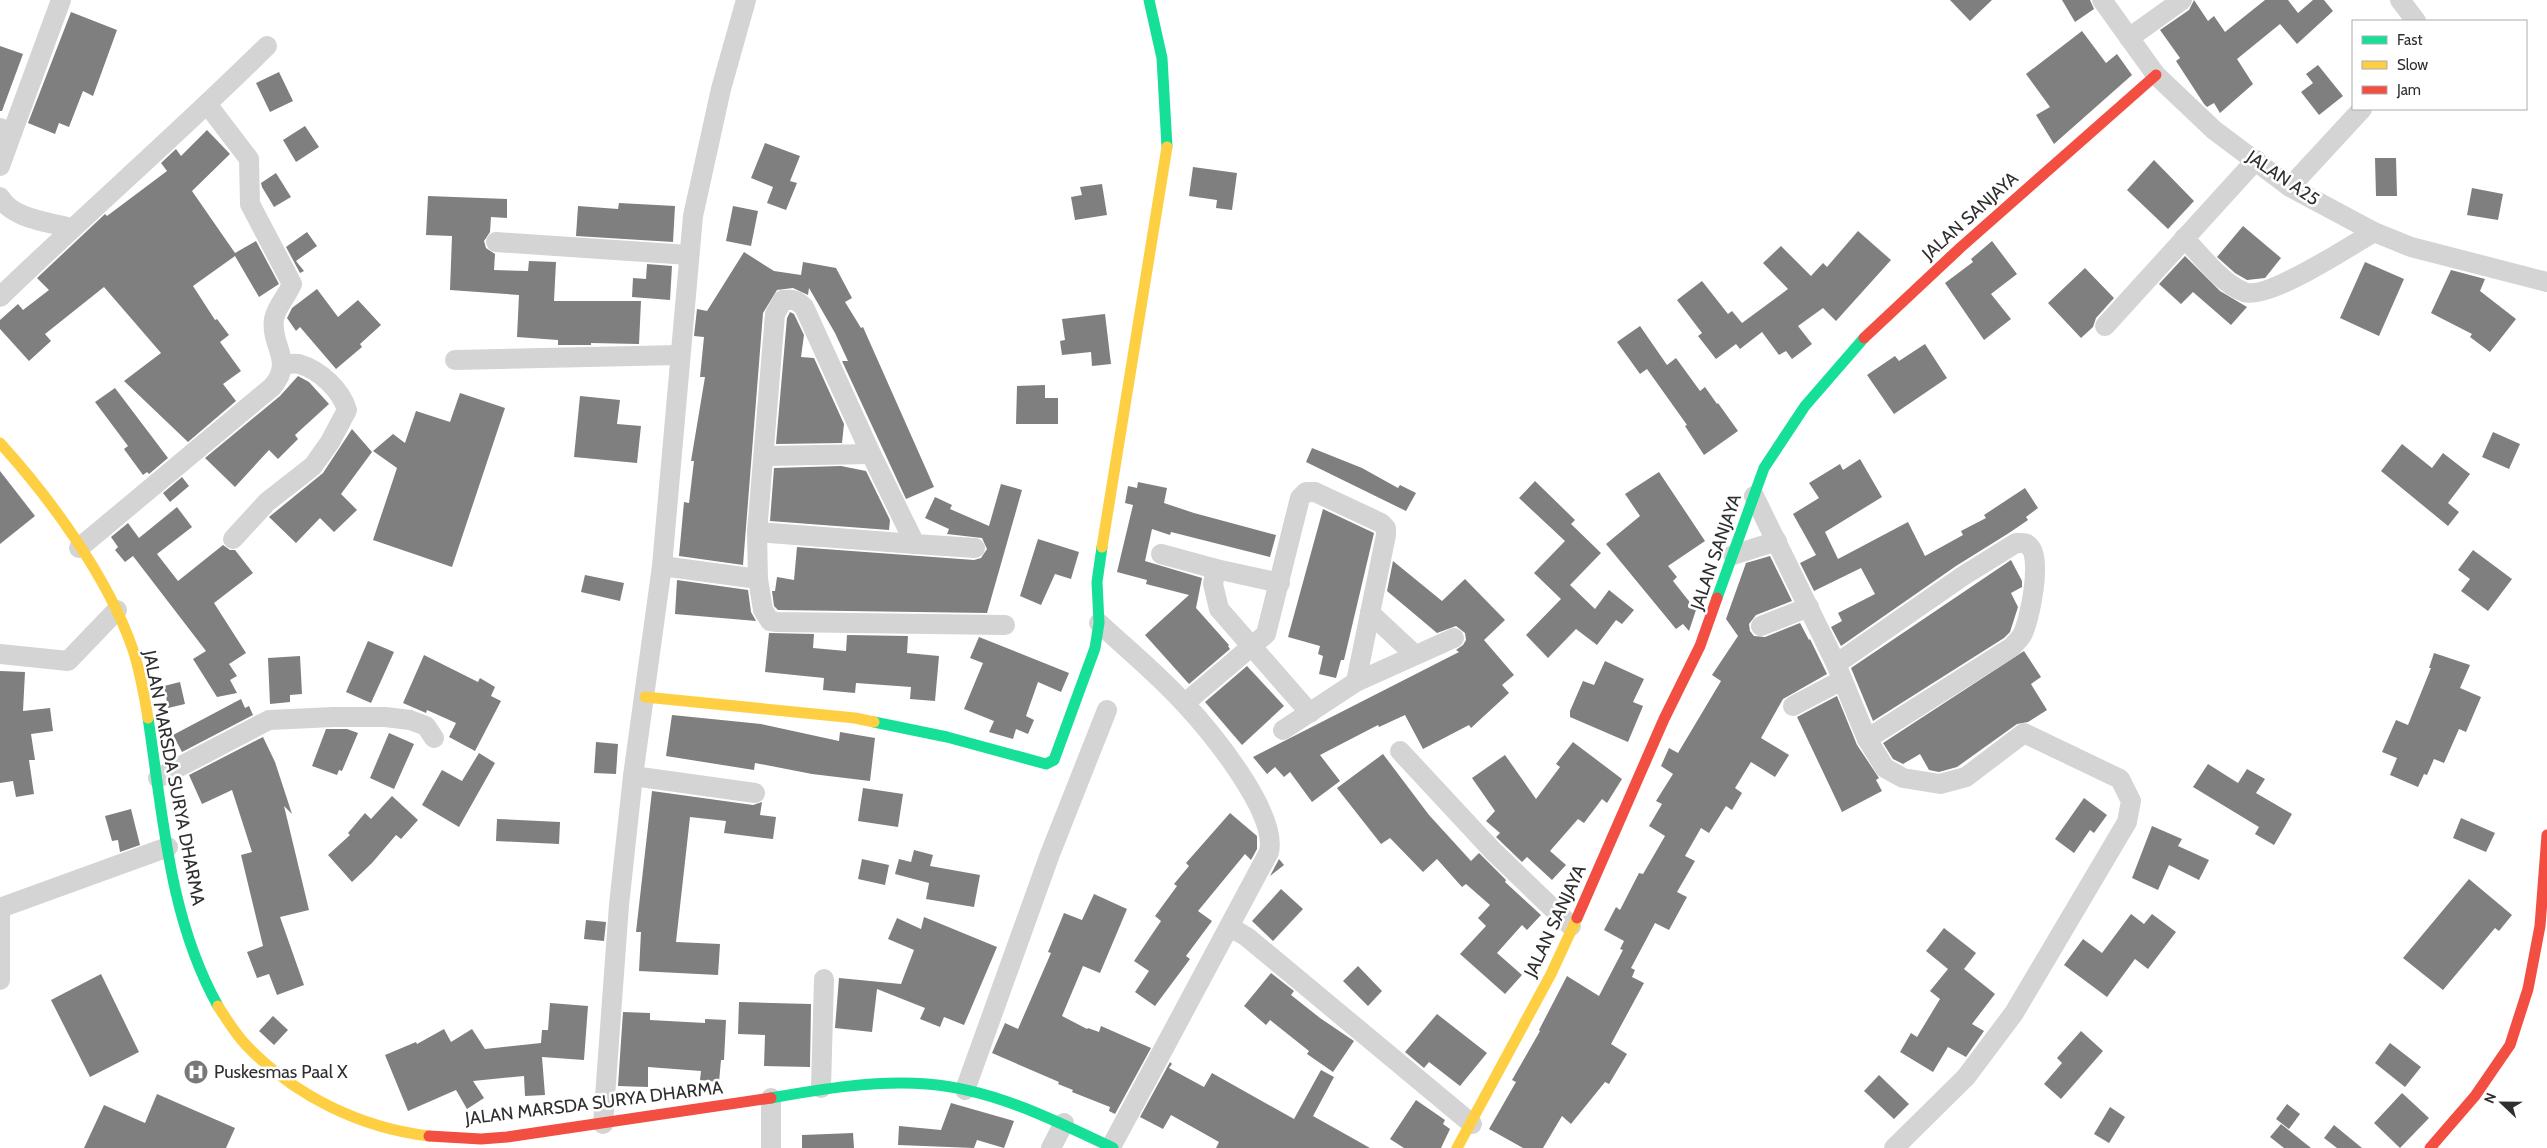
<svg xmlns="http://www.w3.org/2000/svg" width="2547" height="1148" viewBox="0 0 2547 1148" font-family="Cabin,sans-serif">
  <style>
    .building { fill: #7f7f7f }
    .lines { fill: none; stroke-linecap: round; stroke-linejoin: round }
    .street { stroke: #d4d4d4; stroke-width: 20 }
    .fast { stroke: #16e098; stroke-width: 11 }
    .slow { stroke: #ffcf43; stroke-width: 11 }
    .jam { stroke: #f24e42; stroke-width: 11 }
    .labels { text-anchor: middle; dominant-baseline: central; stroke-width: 5; stroke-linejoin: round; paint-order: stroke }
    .street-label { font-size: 18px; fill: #2f2f2f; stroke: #fff }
    .poi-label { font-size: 18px; fill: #2f2f2f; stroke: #fff; text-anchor: start }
  </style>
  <rect width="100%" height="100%" fill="#fff"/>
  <g class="building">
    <path d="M1950,0H1992L1970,21Z"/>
    <path d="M2062,0H2090L2094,9L2075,22Z"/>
    <path d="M2194,0L2208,21L2214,16L2225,32L2265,0H2288L2298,13L2313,0H2324L2333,11L2297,44L2280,24L2237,59L2253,84L2220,113L2214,103L2207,107L2204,104L2176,61L2180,58L2160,30L2189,10Z"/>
    <path d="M71,12L117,30L93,96L83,91L69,127L59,123L55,134L28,123Z"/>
    <path d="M2082,31L2106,63L2117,54L2132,75L2054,144L2036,115L2050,107L2026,74Z"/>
    <path d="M0,46L23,54L2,111H0Z"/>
    <path d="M2318,65L2343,96L2319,115L2301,92L2313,83L2306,74Z"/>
    <path d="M279,72L293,101L270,112L256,83Z"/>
    <path d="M305,126L319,147L296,162L283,140Z"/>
    <path d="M207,130L230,154L192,191L235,253L256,241L279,284L259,297L235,256L193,286L215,320L217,319L229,335L220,342L241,371L223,384L236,401L188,442L124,381L161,353L104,287L45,334L51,341L29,361L0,329V320L18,304L23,310L49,290L37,278L105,214L107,216L167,171L161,163L176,149L181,156Z"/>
    <path d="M765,143L800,156L790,181L797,183L786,210L767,203L773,187L751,178Z"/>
    <path d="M2375,158H2396L2397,196H2376Z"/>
    <path d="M2154,160L2194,201L2168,229L2127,190Z"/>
    <path d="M1193,167L1237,173L1232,210L1216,208L1217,200L1189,196Z"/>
    <path d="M276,173L291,197L274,207L262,187L261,183Z"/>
    <path d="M1102,184L1107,215L1075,220L1071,197L1082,195L1080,187Z"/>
    <path d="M2472,188L2503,194L2498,220L2467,215Z"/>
    <path d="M428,196L507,199V218L491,217L490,232L484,241L486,248L495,254L494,270L528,271L529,261L556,262L554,301H641L639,344L591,343V345H558V340L517,337L519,295L450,290L452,236L426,235Z"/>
    <path d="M619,203L675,206L673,242L576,236L578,206L618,209Z"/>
    <path d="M733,206L758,211L751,246L726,241Z"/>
    <path d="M2243,226L2281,258L2265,278L2247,280L2235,273L2217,257Z"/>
    <path d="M1858,231L1891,260L1836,321L1823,308L1798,326L1812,344L1792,359L1786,351L1779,355L1762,332L1740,349L1736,344L1716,359L1698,336L1702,333L1677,300L1702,281L1728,314L1732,311L1742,323L1788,289L1763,263L1781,246L1811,276L1823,263L1827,267Z"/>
    <path d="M307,232L317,246L296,261L304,271L300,273L286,247Z"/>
    <path d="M1992,241L2017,274L1991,294L2011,319L1984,340L1945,283L1973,262L1971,259Z"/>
    <path d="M744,252L774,271L801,275L803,262L836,268L852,298L845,302L861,328L863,327L934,487L906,499L842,361H848L835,333L809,288L808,295L793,288L777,290L763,313L743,565L679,556L684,502L689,503L694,461H691L705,377H700L704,337L694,336L697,309L707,311Z"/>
    <path d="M2185,256L2220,291L2247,307L2231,325L2193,292L2181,304L2159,284Z"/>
    <path d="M2365,262L2404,279L2379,336L2340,318Z"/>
    <path d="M647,264L672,266L670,300L632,297L633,278L646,279Z"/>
    <path d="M2085,268L2114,298L2096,318L2093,327L2081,338L2048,303Z"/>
    <path d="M2451,270L2485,279L2480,291L2516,319L2490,352L2470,337L2472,334L2431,313Z"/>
    <path d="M317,289L338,317L358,300L381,325L360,344L362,347L336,369L300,327L296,331L287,318L292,308Z"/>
    <path d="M790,312L794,314L804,335L801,357L814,358L844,424L842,443L776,444L787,318Z"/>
    <path d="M1105,314L1111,364L1092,366L1091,352L1062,355L1060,341L1065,340L1062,319Z"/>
    <path d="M1640,326L1667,365L1676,358L1700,391L1705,387L1717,404L1718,403L1738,431L1704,455L1685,426L1687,425L1647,369L1640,374L1617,342Z"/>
    <path d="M1925,344L1947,378L1894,414L1867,375L1895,356L1899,361Z"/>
    <path d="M298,376L309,382L329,404L295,435L298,439L278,459L269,450L235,487L205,458L280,396Z"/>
    <path d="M1045,385V398H1058V424H1016L1017,386Z"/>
    <path d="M115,388L168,458L149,474L147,472L143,475L124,449L128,446L95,402Z"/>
    <path d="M460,393L505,408L452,567L373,540L397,468L373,451L393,434L405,443L416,411L450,422Z"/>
    <path d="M580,396L620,400L617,424L641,426L637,463L574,457Z"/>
    <path d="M352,429L372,452L341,494L357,510L334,532L320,518L296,543L269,517L323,473Z"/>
    <path d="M2493,432L2520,444L2509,469L2482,457Z"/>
    <path d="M2402,444L2432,468L2443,453L2470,474L2448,503L2459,512L2448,526L2381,471Z"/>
    <path d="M1312,448L1362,468L1398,488L1400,485L1416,493L1406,511L1306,462Z"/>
    <path d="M1860,459L1882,497L1825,532L1838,559L1908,522L1925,556L1963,535L1961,531L1986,518L1984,515L2025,488L2038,508L2026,517L2028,520L2009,533L1956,566L1841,646L1831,627L1842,621L1838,613L1875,594L1861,568L1814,591L1800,563L1816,555L1793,514L1819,498L1809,483L1840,464L1843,470Z"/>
    <path d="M841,466L866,471L890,520L889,530L770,521L774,468Z"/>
    <path d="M0,471L35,516L0,544Z"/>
    <path d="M1659,472L1705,541L1668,566L1677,577L1673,581L1696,610L1689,631L1683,624L1676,629L1606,544L1640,516L1625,494Z"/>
    <path d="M182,477L189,486L170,502L163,493Z"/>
    <path d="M1535,481L1575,520L1571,524L1601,553L1570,585L1595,609L1609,590L1634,610L1622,624L1616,620L1597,645L1576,629L1548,658L1526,635L1561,599L1534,573L1565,541L1519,498Z"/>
    <path d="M1138,482L1167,488L1164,503L1194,513L1276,535L1270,557L1171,532L1170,535L1152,529L1145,561L1202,578L1196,608L1229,645L1228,646L1230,649L1189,684L1145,635L1189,595L1146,584L1147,580L1117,572L1133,505L1125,503L1128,486L1137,488Z"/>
    <path d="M1001,484L1022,490L987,613L778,610L774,606L772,591H775L777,577L794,580L797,547L974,560L981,558L987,549L982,538L947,534L949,529L925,518L935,497L952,505L950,509L989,526Z"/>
    <path d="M177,507L192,527L157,554L178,581L223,545L230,550H235L253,573L214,603L246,653L229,664L237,676L230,680L237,693L217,697L193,659L206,651L133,556L125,562L115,550L118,547L111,537L128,523L139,538Z"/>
    <path d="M1323,509L1374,533L1344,660H1341L1336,678L1319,674L1323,656L1318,654L1320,646L1288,637Z"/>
    <path d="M1038,539L1079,552L1071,579L1055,574L1041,605L1020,596Z"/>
    <path d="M2473,550L2512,579L2488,611L2461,591L2470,579L2458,570Z"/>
    <path d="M1770,556L1792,601L1756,615L1749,624L1750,631L1754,636L1765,637L1800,623L1809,640L1810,639L1827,674L1783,699L1761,738L1789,755L1775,777L1751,762L1735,788L1742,793L1732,810L1726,806L1709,833L1701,828L1685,856L1695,861L1677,892L1687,897L1669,930L1655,923L1631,968L1635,970L1632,977L1644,983L1611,1044L1627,1054L1609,1084L1605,1082L1571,1124L1562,1116L1543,1148H1523L1489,1129L1516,1082L1512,1080L1540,1031L1539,1030L1567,976L1599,996L1623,950L1620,949L1624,941L1604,930L1616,907L1620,910L1639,873L1643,874L1665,836L1649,826L1662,804L1656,801L1673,774L1661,766L1669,748L1678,753L1721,681L1712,675L1738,636L1726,619L1746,563Z"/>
    <path d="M2011,560L2022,581V587L2011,593L2018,607L2010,632L2004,638L1873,721L1851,668Z"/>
    <path d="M1393,561L1442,601L1465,579L1505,620L1484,640L1514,675L1502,685L1509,693L1471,728L1469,725L1423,749L1405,715L1379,727L1378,725L1320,755L1340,781L1312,802L1290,772L1284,777L1275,767L1267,774L1253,757L1459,652L1456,650L1463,645L1466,640L1465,633L1456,626L1437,633L1387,591Z"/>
    <path d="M585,575L624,583L620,601L581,592Z"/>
    <path d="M677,580L748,590L751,612L756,621L675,614Z"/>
    <path d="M769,633L814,634L813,648L846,651L847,635L908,636L907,653L939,656L935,701L910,699L911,687L856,683L855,693L823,690L824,678L765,672Z"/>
    <path d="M979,637L1069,673L1061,692L1038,682L1026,716L1034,720L1028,734L1016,729L1013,739L989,732L994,721L964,709L983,663L970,658Z"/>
    <path d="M368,641L394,652L371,703L346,692Z"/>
    <path d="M2024,651L2041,677L2031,684L2047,710L2028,722L2017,724L1957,767L1939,772L1929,770L1920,754L1903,764L1893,759L1883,743Z"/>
    <path d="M2434,653L2470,665L2460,688L2481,697L2466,732L2459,729L2444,763L2434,759L2427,775L2424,774L2418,787L2390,775L2397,758L2382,752L2396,720L2408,725L2431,668H2429Z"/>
    <path d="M424,655L478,682L480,678L495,687L491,696L501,701L475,751L449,737L456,723L427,710L426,713L403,703Z"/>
    <path d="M300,656L302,694L290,695V702L270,704L268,658Z"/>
    <path d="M1605,661L1644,679L1633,702L1643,706L1628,742L1570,717V711L1583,681L1594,685Z"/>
    <path d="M1247,666L1284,706L1242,745L1205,702Z"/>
    <path d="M0,671L25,672L23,711L50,708L53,731L31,734L35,760H29L34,794L16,797L13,781L0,783Z"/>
    <path d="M180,682L185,704L168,708L164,686Z"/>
    <path d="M1837,696L1857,745L1879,778L1876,780L1882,791L1842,812L1797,717Z"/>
    <path d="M241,699L245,708L249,706L253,715L182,752L173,735Z"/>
    <path d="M672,715L761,724L839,741L840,732L875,738L870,781L812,774L755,763L754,770L666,756Z"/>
    <path d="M326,729H347L358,733L342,771L339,770L337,775L312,766Z"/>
    <path d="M389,733L414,744L394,789L370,778Z"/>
    <path d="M263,737L275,762L292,814L284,806L309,910L280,917L304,985L277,995L269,974L257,978L247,952L263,946L241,855L252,852L232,790L202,804L189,775Z"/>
    <path d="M596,742L618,744L616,774L594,773Z"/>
    <path d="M1573,742L1622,779L1607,803L1602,799L1584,823L1578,819L1550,851L1566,865L1552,880L1527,857L1522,862L1496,837L1500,833L1486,821L1495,811L1472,778L1505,755L1536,799L1560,767L1556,764Z"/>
    <path d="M479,753L495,763L459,827L422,805L442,770L462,781Z"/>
    <path d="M1383,754L1429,815L1471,861L1479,853L1506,880L1505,882L1541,915L1527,930L1522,925L1497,953L1522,975L1505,994L1460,954L1486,926L1478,918L1490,905L1466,884L1462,887L1437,859L1423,872L1390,838L1381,844L1337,788Z"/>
    <path d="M2208,764L2238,783L2247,769L2265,779L2256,793L2292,814L2274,845L2255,834L2259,827L2193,787Z"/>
    <path d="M863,788L903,794L898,827L858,821Z"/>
    <path d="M652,791L753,805L762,802L760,815L776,817L773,839L724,833L726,821L690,817L676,942L720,944L718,975L639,971L641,932H636Z"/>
    <path d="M392,796L418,820L401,839L396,835L372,863L352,882L328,855L350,835L348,833L365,813L371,819Z"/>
    <path d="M2084,798L2107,815L2094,833L2090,830L2074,853L2055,839Z"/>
    <path d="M131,809L140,845L120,852L118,840L112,841L105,816Z"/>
    <path d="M1230,813L1257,836V849L1251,860L1245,854L1198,911L1212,921L1186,956L1190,959L1155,1006L1135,992L1149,971L1134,961L1161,921L1155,916L1177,886L1174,884L1189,866L1186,863Z"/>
    <path d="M2461,818L2495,833L2486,852L2453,838Z"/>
    <path d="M497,819L560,822L559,844L496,841Z"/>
    <path d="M2152,826L2182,839L2178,846L2209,860L2199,880L2169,865L2158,890L2132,878Z"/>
    <path d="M914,850L933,855L930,866L980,875L974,907L926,899L929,883L895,874L899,859L911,862Z"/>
    <path d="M862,859L889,865L885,885L858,879Z"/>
    <path d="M1279,859L1284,865L1270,876Z"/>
    <path d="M2469,879L2512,915L2499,931L2495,928L2443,990L2403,958Z"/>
    <path d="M1281,889L1303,909L1273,941L1252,921Z"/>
    <path d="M1094,894L1127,909L1100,973L1083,966L1062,1016L1087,1029L1088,1028L1099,1032L1101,1026L1151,1048L1115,1114L1109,1111L1110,1107L1072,1092L1073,1090L1058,1084L1059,1082L992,1053L1005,1023L1018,1029L1051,953L1048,952L1064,913L1082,920Z"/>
    <path d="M2131,914L2144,924L2152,914L2176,932L2148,969L2135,959L2107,997L2064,965L2083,939L2102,953Z"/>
    <path d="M924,917L997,947L964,1025L944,1017L940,1027L920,1019L925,1008L877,989L872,1032L835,1028L839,978L901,984L914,950L888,939L897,918L921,929Z"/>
    <path d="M586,920L606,922L604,941L584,939Z"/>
    <path d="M1944,928L1976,953L1964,969L1995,994L1972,1024L1984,1031L1966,1057L1948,1047L1933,1072L1900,1052L1911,1033L1917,1037L1940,999L1930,991L1948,969L1926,951Z"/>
    <path d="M1358,966L1382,991L1368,1006L1343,981Z"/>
    <path d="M1271,973L1294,991L1291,995L1320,1018L1354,1041L1333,1072L1307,1054L1309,1051L1270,1020L1266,1025L1244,1006Z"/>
    <path d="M101,974L139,1052L90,1077L51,1000Z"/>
    <path d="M739,1002L811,1004L810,1067L764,1066L765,1035L738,1034Z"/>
    <path d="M550,1003L588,1006L584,1060L542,1057L545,1095L525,1096L524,1076L473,1081L484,1098L467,1109L456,1090L408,1111L385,1055L416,1042L417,1044L444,1029L451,1042L472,1029L485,1049L541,1043L542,1030H548Z"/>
    <path d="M623,1012L650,1013V1020L705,1023V1019L726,1020L724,1060H721L719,1082L700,1080L701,1071L648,1067V1087L618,1086Z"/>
    <path d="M1437,1014L1487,1053L1460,1086L1429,1062L1424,1068L1405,1052Z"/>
    <path d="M273,1016L288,1030L274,1045L259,1031Z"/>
    <path d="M2081,1031L2103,1051L2061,1099L2044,1084L2062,1063L2057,1058Z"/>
    <path d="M2390,1043L2421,1067L2405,1087L2375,1063Z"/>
    <path d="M1170,1062L1172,1064L1169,1068L1204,1087L1212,1073L1294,1119L1321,1070L1334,1077L1313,1116L1370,1148H1216L1219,1142L1171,1115L1163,1129L1140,1117Z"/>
    <path d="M1879,1075L1909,1104L1894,1119L1864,1091Z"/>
    <path d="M2402,1093L2429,1118L2400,1148L2374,1123Z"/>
    <path d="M157,1094L235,1128L226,1148H84L104,1105L145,1123Z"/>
    <path d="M1416,1100L1445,1120L1443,1124L1450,1129L1441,1148H1404L1390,1139Z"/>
    <path d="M951,1103L1014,1121L1004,1148L977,1140L974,1148L898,1145L899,1126L941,1130Z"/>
    <path d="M2287,1104L2300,1114L2289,1129L2276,1119Z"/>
    <path d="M2110,1107L2125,1117L2109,1143L2094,1134Z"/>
    <path d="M2281,1124L2311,1148H2284L2270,1137Z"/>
    <path d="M2334,1125L2362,1148H2337L2324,1138Z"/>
    <path d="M853,1133L854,1148H802V1135Z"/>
  </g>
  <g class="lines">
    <g class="street">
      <path d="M2102,0L2156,75L2214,130L2290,187L2374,232L2411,247L2547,282"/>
      <path d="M2400,0L2416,21"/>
      <path d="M2129,38L2182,0"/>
      <path d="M0,128L12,133L61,0"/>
      <path d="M0,166L12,133"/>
      <path d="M2290,187L2362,109"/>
      <path d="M0,197C12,219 49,222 71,228"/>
      <path d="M2184,238C2202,256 2221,283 2244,292C2267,301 2350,246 2374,232"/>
      <path d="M496,242L689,255"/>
      <path d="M0,297C88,212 180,132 267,46"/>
      <path d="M2105,326L2256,160"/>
      <path d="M455,360L680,355"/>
      <path d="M765,456L871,454"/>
      <path d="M1754,496L1836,664L1867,739L1885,768L1903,778L1940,784L1966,777L2024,733L2120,779L2131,801L2127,822L2014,1013L1966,1077L1894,1148"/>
      <path d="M757,532L915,544"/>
      <path d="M233,539L267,502L313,466L330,442L347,410C341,390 320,370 299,364C294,363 288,364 283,365"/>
      <path d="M79,548L272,387C295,361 270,346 274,319C276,307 287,296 292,284L250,204L249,159L207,104"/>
      <path d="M1161,554L1216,569"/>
      <path d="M1733,555L1777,541"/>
      <path d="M662,566L758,579L757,532L775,314L783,300C793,299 797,300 804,307L871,454L915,544L975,548"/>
      <path d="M758,579L763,610L770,621L777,622L1005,625"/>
      <path d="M1280,583L1216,569L1213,584L1219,609L1310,713"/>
      <path d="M1370,613L1415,655"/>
      <path d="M1099,623C1127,649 1159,675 1185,704C1211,732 1278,813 1269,852L1111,1147"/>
      <path d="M1761,626L1809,607"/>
      <path d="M0,654L68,661L117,610"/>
      <path d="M1836,664L1963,576L2016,543C2021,543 2027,542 2030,547C2042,559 2030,621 2022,635C2020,639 2015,643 2012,647L1867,739"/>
      <path d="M1356,682L1454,638"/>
      <path d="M1185,703L1266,634L1300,498L1306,492H1315L1381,523L1386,528V535L1356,682L1283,730"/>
      <path d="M1793,706L1842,680"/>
      <path d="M1400,751L1493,851L1571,926"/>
      <path d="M633,776L755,793"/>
      <path d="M158,778L269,720L333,717H385L410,720L426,726L434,738"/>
      <path d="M0,908L168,847"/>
      <path d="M1230,927L1247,937L1472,1124"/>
      <path d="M0,980V908"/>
      <path d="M821,1088L824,979"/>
      <path d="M965,1090L1050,854L1107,710"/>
      <path d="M603,1124L619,905L633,776L662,566L693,216L721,89L746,0"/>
      <path d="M771,1148V1098"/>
      <path d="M1051,1148L1064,1123"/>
    </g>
    <g class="fast">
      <path d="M1149,0L1162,58L1167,147"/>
      <path d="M1717,598L1764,468L1805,406L1864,338"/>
      <path d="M148,718C163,815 169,919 218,1006"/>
      <path d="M874,722L947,737L1046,764L1054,760L1095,648L1099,623L1097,582L1102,547"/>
      <path d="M771,1098C822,1089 875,1080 927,1084C993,1089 1054,1120 1113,1148"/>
    </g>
    <g class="slow">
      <path d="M0,443C50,498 107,576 132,647C140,670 144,694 148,718"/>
      <path d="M1102,547L1167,147"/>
      <path d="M645,697L855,718L874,722"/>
      <path d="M218,1006C227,1020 236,1035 247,1046C295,1096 361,1128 429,1136"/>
      <path d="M1457,1148L1551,974L1577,918"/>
    </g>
    <g class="jam">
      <path d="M1864,338L1960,248L2156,75"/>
      <path d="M1577,918L1664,719L1700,646L1717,598"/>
      <path d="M429,1136L481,1139L507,1137L771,1098"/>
      <path d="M2430,1148L2475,1096L2510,1045L2528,989L2540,926L2547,835"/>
    </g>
  </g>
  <defs>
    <symbol id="hospital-disc" viewBox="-11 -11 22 22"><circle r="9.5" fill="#787878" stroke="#fff"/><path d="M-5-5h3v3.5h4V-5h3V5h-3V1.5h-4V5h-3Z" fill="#fff"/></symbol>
  </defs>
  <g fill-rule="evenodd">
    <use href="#hospital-disc" x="182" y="1058" width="28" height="28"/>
  </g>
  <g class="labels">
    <g class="street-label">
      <text transform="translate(2283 178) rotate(34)">JALAN A25</text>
      <text transform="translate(1970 216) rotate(-42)">JALAN SANJAYA</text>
      <text transform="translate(1716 552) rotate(-71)">JALAN SANJAYA</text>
      <text transform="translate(174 778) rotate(79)">JALAN MARSDA SURYA DHARMA</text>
      <text transform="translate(1555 921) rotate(-65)">JALAN SANJAYA</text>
      <text transform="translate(594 1103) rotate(-7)">JALAN MARSDA SURYA DHARMA</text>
    </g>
    <g class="poi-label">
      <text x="214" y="1072">Puskesmas Paal X</text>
    </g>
  </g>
  <rect x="2352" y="20" width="175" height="90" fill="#ffffff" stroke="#acacac"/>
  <rect x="2362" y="36" width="25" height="8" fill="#16e098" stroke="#acacac"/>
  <text x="2397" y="45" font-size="15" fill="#2f2f2f">Fast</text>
  <rect x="2362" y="61" width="25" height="8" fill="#ffcf43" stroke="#acacac"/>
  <text x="2397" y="70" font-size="15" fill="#2f2f2f">Slow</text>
  <rect x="2362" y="86" width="25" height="8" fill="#f24e42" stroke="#acacac"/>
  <text x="2397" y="95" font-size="15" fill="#2f2f2f">Jam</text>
  <g transform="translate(2502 1103) rotate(292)" stroke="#ffffff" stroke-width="4" paint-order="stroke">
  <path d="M0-4L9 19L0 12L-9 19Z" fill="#2f2f2f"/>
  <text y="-8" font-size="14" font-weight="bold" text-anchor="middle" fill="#2f2f2f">N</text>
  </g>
</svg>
